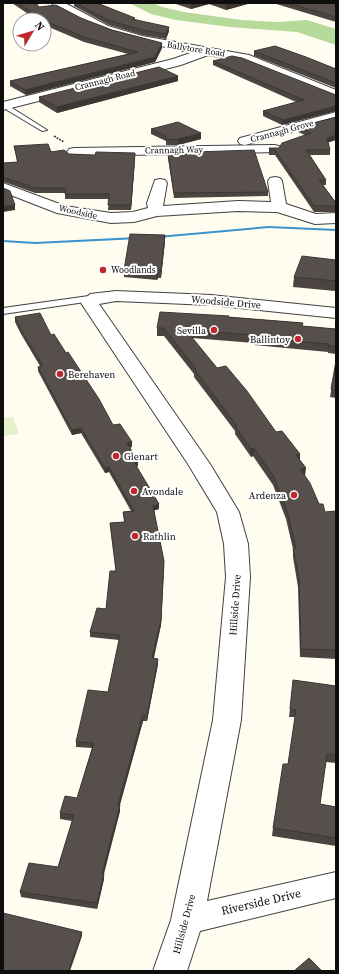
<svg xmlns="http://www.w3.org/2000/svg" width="339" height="974" viewBox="0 0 339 974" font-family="'Source Serif 4',serif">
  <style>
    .forest { fill: #b6da99 }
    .pitch { fill: #e3f0cb }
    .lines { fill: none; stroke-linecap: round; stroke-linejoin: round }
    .stream { fill: #3c92cc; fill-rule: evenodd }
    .lane-casing { stroke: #414141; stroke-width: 2 }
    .street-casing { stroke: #414141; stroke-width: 2 }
    .path { stroke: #303030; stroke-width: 1.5; stroke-dasharray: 2 1; stroke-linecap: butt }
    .lane { fill: #fff; fill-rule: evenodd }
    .street { fill: #fff; fill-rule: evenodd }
    .wall { fill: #4b4440 }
    .shaded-wall { fill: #3d3734 }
    .building { fill: #574f4b; stroke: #3d3734 }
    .poi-dot { fill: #be272d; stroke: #fff; stroke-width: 1.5 }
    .labels { text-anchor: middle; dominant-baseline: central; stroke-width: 4; stroke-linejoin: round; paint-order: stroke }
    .far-street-label { font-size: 9px; fill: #0e0e0e; stroke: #fff }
    .far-poi-label { font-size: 9px; fill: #0e0e0e; stroke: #fff; text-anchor: start }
    .street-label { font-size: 10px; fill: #0e0e0e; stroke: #fff }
    .poi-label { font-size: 10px; fill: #0e0e0e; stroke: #fff; text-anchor: start }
    .near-street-label { font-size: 12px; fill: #0e0e0e; stroke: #fff }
  </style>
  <rect width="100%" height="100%" fill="#fffcf0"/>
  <path class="forest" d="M129,3H153L162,7L184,12L241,20L277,22L307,20L336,29V45L297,32L230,27L176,20L151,14Z"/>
  <path class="pitch" d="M13,417L19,434L3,436V418Z"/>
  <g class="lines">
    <g class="stream">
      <path d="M269,226L336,229V231L269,228L158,238L156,237L158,236Z"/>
      <path d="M137,237L139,238V239L35,244L3,242V240L35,242Z"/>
    </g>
    <defs>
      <g id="lane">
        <path d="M5,104H9L12,108L47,130L42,131L7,110L4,105Z"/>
        <path d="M96,295L99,296L100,298L99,300L3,314V308Z"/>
      </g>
      <g id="street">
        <path d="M52,3H65L108,26L142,36L249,55L336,90V99L242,61L208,55L181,65L3,110V102L173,59L193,52C149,44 106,37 67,13C62,10 55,8 52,3Z"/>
        <path d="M336,112V120L245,145L240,144L238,141L240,138Z"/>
        <path d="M274,145L279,146L281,149L279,152L74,156L69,155L67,152L69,149L74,148Z"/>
        <path d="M275,177L280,178L282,181L286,204L316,214L336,213V223L315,224L277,212L238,211L157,216L134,222L111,223L57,213L3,192V183L65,206L111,213L133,212L148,208L147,203L155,180L160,179L165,180L167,183L163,206L238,201L271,202L268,181L270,178Z"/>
        <path d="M116,291L211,295L336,308V318L211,305L116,301L99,304L210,464L239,512L248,544L250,577L241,720L207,901L336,872V898L200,931L187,971H153L171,920L213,720L226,577L224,544L217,512L188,464L81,303L90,294Z"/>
      </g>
    </defs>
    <use href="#lane" class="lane-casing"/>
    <use href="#street" class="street-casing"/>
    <path class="path" d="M54,136L64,142"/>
    <use href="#lane" class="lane"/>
    <use href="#street" class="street"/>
  </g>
  <g class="wall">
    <path d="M12,3H36L39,7L81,18L112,30L162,43V48L155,62L26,95L10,86V81L128,54L84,42L44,25V20H37Z"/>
    <path d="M74,3H97L136,20L169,31L166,39L142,35L109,25L74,6Z"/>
    <path d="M173,3H251L226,10L209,4L191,9Z"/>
    <path d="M273,3H336V22Z"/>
    <path d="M254,51L336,69V88L254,56Z"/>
    <path d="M213,61L336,95V111L282,125L263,116V111L296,102L213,65Z"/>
    <path d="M178,76V81L57,113L39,102V97Z"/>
    <path d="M336,117L328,142L330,150V155H310L326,180V185H323L336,203V212H314L275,155H269V148H279L305,135L298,132V127Z"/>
    <path d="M151,129L201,139L178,145H166V141L151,134Z"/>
    <path d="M14,146L69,154L135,158L131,210H108L109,199H65V193H35L4,182H3V163L17,162Z"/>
    <path d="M168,154L268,192V196L174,198L168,158Z"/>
    <path d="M165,235V241L161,278H158L157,280L124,277V270Z"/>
    <path d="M336,260V294H335V291L293,287L294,277Z"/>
    <path d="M15,317L51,335L113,425L132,442V447L129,448L138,466H136L159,509L154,510L164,567L161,625L154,658L158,659V664L147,721H143L120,805V811L104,874V879L97,909L21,897L20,892L58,867L72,821L60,819V813L77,798L92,748L76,747V742L108,692L119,640L90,637V632L106,609L116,571L110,523L124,522L123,512L131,511L109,472L105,473L81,433L72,435L38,371V367L40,366L21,334L15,322Z"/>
    <path d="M229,317L303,323V326L336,329V354L328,353V352L254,345V343L192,338L217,368L276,432L300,454V460L305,476L319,504L325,512L336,511V659L300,657L298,587L293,557V549L286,519L273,485L253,456L251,457L235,434V431L194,377V374L164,336H157V328Z"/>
    <path d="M336,361V398L330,397Z"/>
    <path d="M293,680L336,686V763L326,762L320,804L336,807V846L272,836L273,828L288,764L295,717H289Z"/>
  </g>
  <g class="shaded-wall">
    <path d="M195,3H209V4L191,9V4Z"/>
    <path d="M234,3H251L226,10V5Z"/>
    <path d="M169,27V31L166,39V34Z"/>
    <path d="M162,43V48L155,62L26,95L25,90L155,57Z"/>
    <path d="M178,76V81L57,113V107Z"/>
    <path d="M336,106V111L282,125L283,120Z"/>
    <path d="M201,133V139L178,145V139Z"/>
    <path d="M336,135V140L327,143V138Z"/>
    <path d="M135,153V158L131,210V205Z"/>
    <path d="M15,205V210L3,212V206Z"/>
    <path d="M165,235V241L161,278V271Z"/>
    <path d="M158,271V278L157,280V273Z"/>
    <path d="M81,428V433L72,435V430Z"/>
    <path d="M132,442V447L127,448V443Z"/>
    <path d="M254,448L253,456L251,457V449Z"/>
    <path d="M300,454V462L296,455Z"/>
    <path d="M138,461V466L134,467V462Z"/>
    <path d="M109,467V472L105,473V468Z"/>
    <path d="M306,468L305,476L300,469Z"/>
    <path d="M159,504V509L153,511V506Z"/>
    <path d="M164,561L161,625L152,663V658Z"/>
    <path d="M158,659V664L147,721V716Z"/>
    <path d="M143,715V721L118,810V805Z"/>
    <path d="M120,805V811L102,879V874Z"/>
    <path d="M104,874V879L97,909V903Z"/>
    <path d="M82,932V936L70,971H68Z"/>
  </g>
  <g class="building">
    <path d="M18,3H36L39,7L56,5L81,18L112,30L162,43L155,57L25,90L10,81L138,52L84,37L43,20Z"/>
    <path d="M76,3H97L135,18L132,19L169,27L166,34L142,30L108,20Z"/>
    <path d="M220,3H234L226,5Z"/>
    <path d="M288,3H336V17Z"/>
    <path d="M275,46L306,57L336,69V83L254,51Z"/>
    <path d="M232,56L242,58L336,95V106L283,120L263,111L304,100L213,61Z"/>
    <path d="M159,67L178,76L57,107L39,97Z"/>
    <path d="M336,117V135L327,138L330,150H306L326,180H319L336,203V206H314L275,150H270L269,148H279L282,143L311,133L298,127Z"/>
    <path d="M178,122L201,133L178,139L166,140V136L151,129Z"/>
    <path d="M48,144L51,152L64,150L69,154L95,155L96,152L135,153L131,205H108L109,194H65L66,188H35L3,177V163L18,162L14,146Z"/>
    <path d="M254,150L268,192L174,193L168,154H194V152Z"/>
    <path d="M3,188L10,191L15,205L3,206Z"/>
    <path d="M130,234L165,235L161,271H158L157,273L124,270Z"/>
    <path d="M302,256L336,260V281L294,277Z"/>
    <path d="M160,312L229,316L228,317L303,323L302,326L336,329V346H328L329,344L254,338L255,335L186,330L217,368L226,366L247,391L276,432L282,431L300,454L296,455L306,468L300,469L310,483L319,504H323L325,512L336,511V650L301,649L299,578L293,549L296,548L287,511L274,477L254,448L251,449L235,426H237L194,369H196L164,328H157Z"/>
    <path d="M40,313L51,335L54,334L66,353L68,352L99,399L113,425L120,424L132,442L127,443L138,461L134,462L159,504L153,506L164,561L161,620L152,658L158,659L147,716L143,715L118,805H120L102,874H104L97,903L20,892L29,863L58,867L74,815L60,813L65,796L77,798L94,743L76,742L88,690L108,692L120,635L90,632L97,608L106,609L110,571H116L110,523L125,522L123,512L134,511L109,467L105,468L81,428L72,430L38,367L43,366L21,330L15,317Z"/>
    <path d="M336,361V390L331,389Z"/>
    <path d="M293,680L336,686V755L327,754L320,804L336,807V838L273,828L283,764H288L296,710L290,709Z"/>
    <path d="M3,913L82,932L68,971H3Z"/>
    <path d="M309,958L322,971H294Z"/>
  </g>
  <g class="poi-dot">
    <circle cx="103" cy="270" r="4"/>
    <circle cx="214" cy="330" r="4"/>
    <circle cx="298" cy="339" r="4"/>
    <circle cx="60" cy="374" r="4"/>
    <circle cx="116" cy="456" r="4"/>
    <circle cx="134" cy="491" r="4"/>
    <circle cx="294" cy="495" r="4"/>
    <circle cx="135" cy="536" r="4"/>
  </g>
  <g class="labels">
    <g class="far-street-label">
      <text transform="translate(196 49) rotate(9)">Ballytore Road</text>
      <text transform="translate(105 80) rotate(-14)">Crannagh Road</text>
      <text transform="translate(282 131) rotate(-15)">Crannagh Grove</text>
      <text transform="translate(174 150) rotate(-1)">Crannagh Way</text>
      <text transform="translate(78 212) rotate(12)">Woodside</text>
    </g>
    <g class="far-poi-label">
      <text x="111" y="270">Woodlands</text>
    </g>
    <g class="street-label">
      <text transform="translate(226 302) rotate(5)">Woodside Drive</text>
      <text transform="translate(235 605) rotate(-86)">Hillside Drive</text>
      <text transform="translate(184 924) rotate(-75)">Hillside Drive</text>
    </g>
    <g class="poi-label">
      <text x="206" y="330" text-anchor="end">Sevilla</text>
      <text x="290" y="339" text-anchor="end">Ballintoy</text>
      <text x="68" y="374">Berehaven</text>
      <text x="124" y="456">Glenart</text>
      <text x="142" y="491">Avondale</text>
      <text x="286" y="495" text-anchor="end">Ardenza</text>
      <text x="143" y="536">Rathlin</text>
    </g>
    <g class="near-street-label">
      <text transform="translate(261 902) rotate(-13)">Riverside Drive</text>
    </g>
  </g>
  <rect width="339" height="974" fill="none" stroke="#0e0e0e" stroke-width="8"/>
  <g transform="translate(32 32) rotate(52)"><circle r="19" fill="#ffffff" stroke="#9f9f9f"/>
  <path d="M0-3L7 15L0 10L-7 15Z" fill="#be272d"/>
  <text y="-6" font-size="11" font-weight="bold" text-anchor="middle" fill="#0e0e0e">N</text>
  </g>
</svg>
